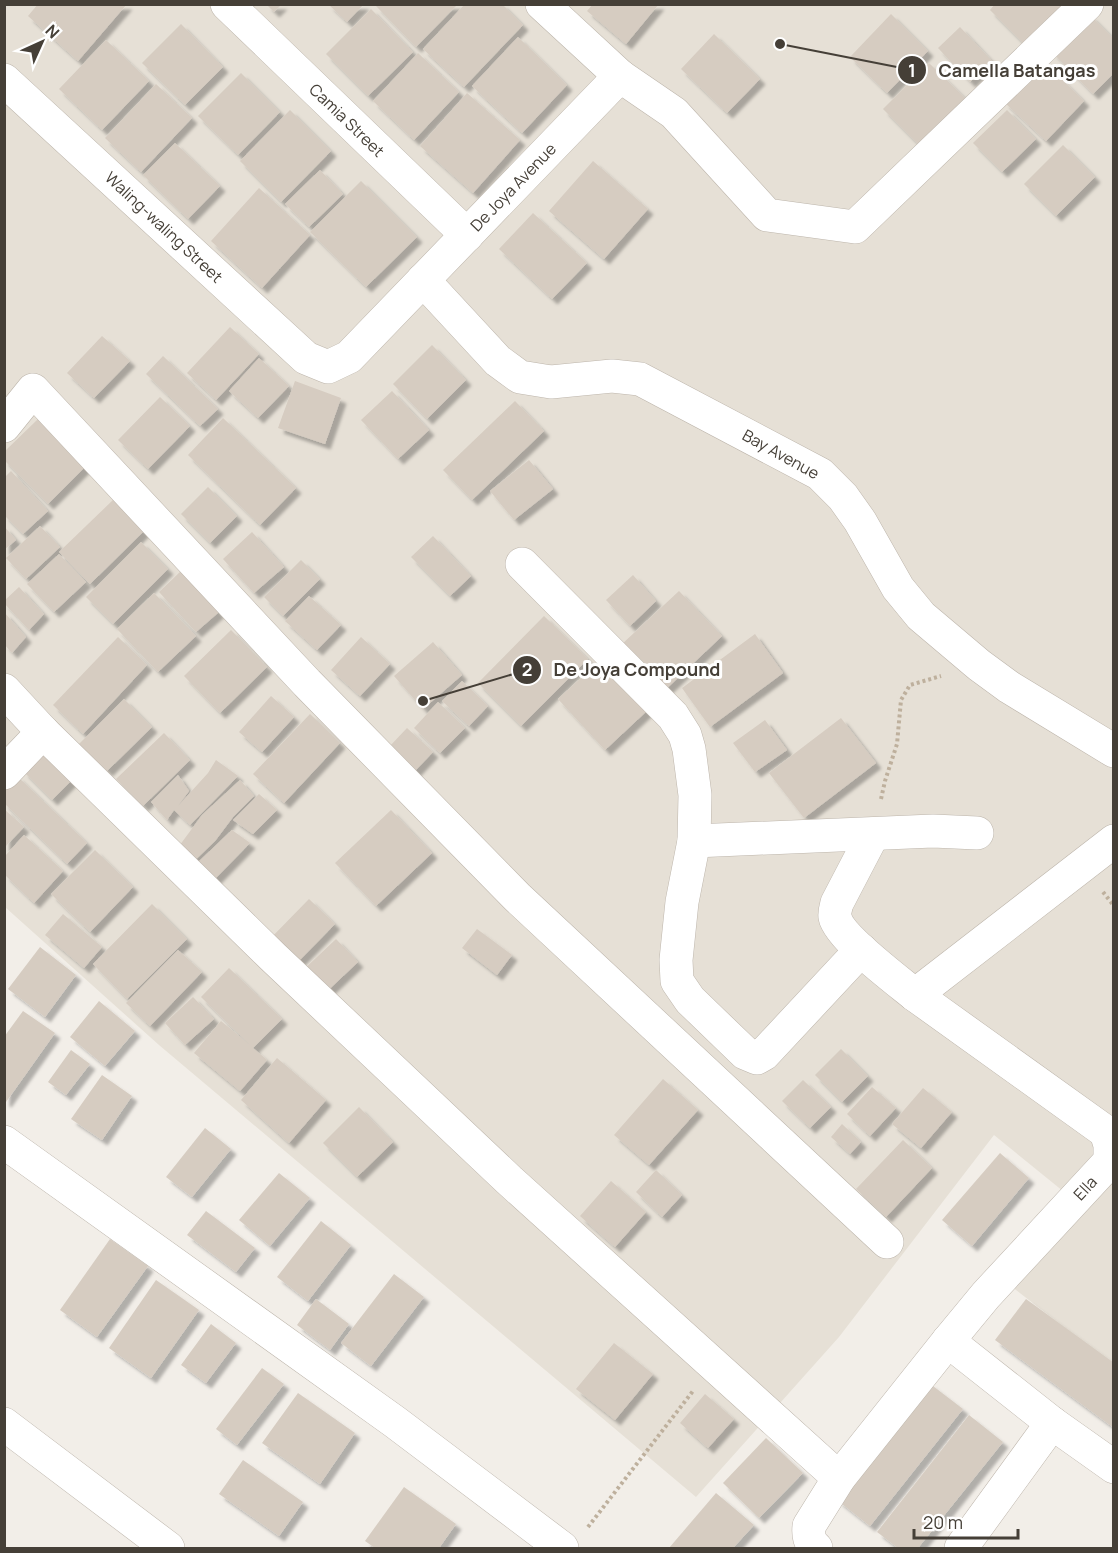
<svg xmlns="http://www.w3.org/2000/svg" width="1118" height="1553" viewBox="0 0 1118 1553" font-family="Manrope,sans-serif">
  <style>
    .residential { fill: #e6e0d6 }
    .building { fill: #d6ccc1; filter: url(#shadow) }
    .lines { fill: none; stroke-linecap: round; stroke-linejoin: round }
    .minor-casing { stroke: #bdb5ab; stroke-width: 34 }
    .path { stroke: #beb09d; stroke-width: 4; stroke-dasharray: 3 3; stroke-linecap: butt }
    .minor { stroke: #fff; stroke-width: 33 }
    .labels { text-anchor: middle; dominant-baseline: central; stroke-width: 6; stroke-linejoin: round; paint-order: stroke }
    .street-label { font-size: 16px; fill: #453f37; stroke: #fff }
    .leader { fill: none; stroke: #453f37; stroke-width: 2 }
    .callout-dot { fill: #453f37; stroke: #fff; stroke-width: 2 }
    .mark-label { font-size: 18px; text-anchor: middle; font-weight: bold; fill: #fff }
    .callout-label { font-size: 18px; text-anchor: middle; font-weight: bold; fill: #453f37; stroke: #fff; stroke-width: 6; stroke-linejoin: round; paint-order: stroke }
  </style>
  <defs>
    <filter id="shadow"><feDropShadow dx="5.5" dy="5.5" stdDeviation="1.5" flood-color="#0004"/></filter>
  </defs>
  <rect width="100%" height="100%" fill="#f2eee8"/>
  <path class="residential" d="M5,5H1113V1365L1003,1280L1074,1200L994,1135L839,1337L696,1497L159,1045L5,907Z"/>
  <g class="building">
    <path d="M38,4H127L78,61L28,16Z"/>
    <path d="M266,4H282L274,12Z"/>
    <path d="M328,4H364L347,22Z"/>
    <path d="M378,4H458L416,47L376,6Z"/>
    <path d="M465,4H502L523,25L464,87L423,49Z"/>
    <path d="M593,4H659L626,44L587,11Z"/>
    <path d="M995,4H1065L1025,45L990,10Z"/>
    <path d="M371,9L413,52L368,96L326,54Z"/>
    <path d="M891,14L928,51L887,93L850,57Z"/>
    <path d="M1090,15L1114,39V73L1093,94L1052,52Z"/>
    <path d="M181,24L223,67L185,105L142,63Z"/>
    <path d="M960,27L992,61L970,82L938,48Z"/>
    <path d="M714,34L760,79L727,113L681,69Z"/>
    <path d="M518,37L567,85L522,133L472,86Z"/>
    <path d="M106,40L149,81L102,130L59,89Z"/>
    <path d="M418,53L459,92L414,140L373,101Z"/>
    <path d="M1043,61L1084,101L1046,141L1004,102Z"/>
    <path d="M929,63L965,98L918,144L883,109Z"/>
    <path d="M241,73L280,112L238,155L198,116Z"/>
    <path d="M156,84L192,118L141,172L105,138Z"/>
    <path d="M467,93L520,140L473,193L420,146Z"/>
    <path d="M290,110L331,151L281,202L240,161Z"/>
    <path d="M1007,110L1036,139L1002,172L973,143Z"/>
    <path d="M175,143L220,186L188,219L143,175Z"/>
    <path d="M1063,145L1095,177L1056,216L1024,184Z"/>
    <path d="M593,161L648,209L604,259L549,211Z"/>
    <path d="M320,170L343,194L309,227L285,204Z"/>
    <path d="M361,181L417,237L366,287L310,232Z"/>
    <path d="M259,188L310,235L262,288L211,241Z"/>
    <path d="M533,213L587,263L552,299L499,249Z"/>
    <path d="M230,327L259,354L216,400L187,373Z"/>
    <path d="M102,336L130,361L94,398L67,373Z"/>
    <path d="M432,345L466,380L427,419L393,384Z"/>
    <path d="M163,356L218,409L200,426L146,374Z"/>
    <path d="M259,358L289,386L258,418L229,391Z"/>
    <path d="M295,381L341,398L325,444L278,428Z"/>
    <path d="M392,391L429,430L398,459L361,420Z"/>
    <path d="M160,397L190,426L148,469L118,440Z"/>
    <path d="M515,401L544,431L472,500L443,470Z"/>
    <path d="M223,418L296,488L260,525L188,455Z"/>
    <path d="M38,419L86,466L48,504L4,460V452Z"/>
    <path d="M529,460L553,489L514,520L490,491Z"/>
    <path d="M11,471L48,511L23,534L4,515V478Z"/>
    <path d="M208,487L237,516L210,543L181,514Z"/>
    <path d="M114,499L144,531L90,584L59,552Z"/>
    <path d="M4,526L16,540L4,550Z"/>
    <path d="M40,526L60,547L26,579L6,558Z"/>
    <path d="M252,532L284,567L254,593L223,559Z"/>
    <path d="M433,536L471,576L450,596L411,557Z"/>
    <path d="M141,542L168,569L113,624L86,597Z"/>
    <path d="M59,554L86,582L54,612L27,584Z"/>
    <path d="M301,560L320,579L283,616L264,597Z"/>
    <path d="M181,571L219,612L196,632L159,592Z"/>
    <path d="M633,575L656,601L630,626L606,600Z"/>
    <path d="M19,587L44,614L29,630L4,603V601Z"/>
    <path d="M679,591L722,636L664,691L621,645Z"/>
    <path d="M154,593L196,636L158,672L117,629Z"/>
    <path d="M309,596L341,625L317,650L285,621Z"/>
    <path d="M4,612L26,637L12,653L4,644Z"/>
    <path d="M544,616L588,659L521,726L478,683Z"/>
    <path d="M231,630L267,667L220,713L184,676Z"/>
    <path d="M755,634L783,673L710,727L682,688Z"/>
    <path d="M118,637L147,665L83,734L53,705Z"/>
    <path d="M361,637L390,664L360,696L331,670Z"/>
    <path d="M433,642L462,675L423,709L394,676Z"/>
    <path d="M603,658L650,708L605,750L558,699Z"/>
    <path d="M462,681L488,706L469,726L442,701Z"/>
    <path d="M271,696L294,717L262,752L239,732Z"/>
    <path d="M124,699L152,727L107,771L79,744Z"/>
    <path d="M438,702L465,728L440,753L414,728Z"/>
    <path d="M310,714L340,743L284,803L253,774Z"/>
    <path d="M841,718L876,763L804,818L769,773Z"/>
    <path d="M765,720L787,750L755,772L733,743Z"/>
    <path d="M407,728L433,752L414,772L388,748Z"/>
    <path d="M164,733L190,760L143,806L116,779Z"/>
    <path d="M46,749L74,778L52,800L23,771Z"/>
    <path d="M216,760L238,776L190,825L174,810L167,820L151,802L178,775L189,791L178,806L208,773Z"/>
    <path d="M17,776L87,843L67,864L4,803V789Z"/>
    <path d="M240,780L254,796L233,817L215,841L191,864L174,853L202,815Z"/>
    <path d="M259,794L277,810L253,834L233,820Z"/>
    <path d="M4,809L24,827L4,848Z"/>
    <path d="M391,810L432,853L376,906L335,863Z"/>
    <path d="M232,830L250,843L210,884L193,867Z"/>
    <path d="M24,835L63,871L34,903L5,875V856Z"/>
    <path d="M95,850L133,887L90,932L51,894Z"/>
    <path d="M309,899L335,924L290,970L265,944Z"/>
    <path d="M152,904L187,939L127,999L93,964Z"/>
    <path d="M63,914L102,947L84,968L45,935Z"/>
    <path d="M477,929L512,955L497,975L462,948Z"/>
    <path d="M336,939L358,962L323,995L301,972Z"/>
    <path d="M40,947L76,975L45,1017L8,989Z"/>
    <path d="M178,950L202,972L150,1026L126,1003Z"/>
    <path d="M229,968L282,1019L253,1048L267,1060L240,1091L194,1053L221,1021L250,1045L201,997Z"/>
    <path d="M193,997L214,1019L185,1045L165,1023Z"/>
    <path d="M99,1001L135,1031L105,1066L70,1037Z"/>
    <path d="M23,1011L55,1033L6,1102L4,1101V1037Z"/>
    <path d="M841,1049L868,1076L842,1102L815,1075Z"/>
    <path d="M71,1050L90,1064L66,1095L48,1082Z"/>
    <path d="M277,1058L326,1100L289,1143L241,1100Z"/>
    <path d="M102,1075L132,1096L102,1140L71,1119Z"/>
    <path d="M663,1079L698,1110L649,1165L614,1135Z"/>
    <path d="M803,1080L831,1107L810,1128L782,1101Z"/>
    <path d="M872,1087L896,1108L870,1136L847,1114Z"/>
    <path d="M923,1088L952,1112L921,1148L892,1124Z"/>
    <path d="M359,1107L393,1142L357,1177L323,1143Z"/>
    <path d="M842,1124L861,1142L850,1154L831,1137Z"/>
    <path d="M205,1128L231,1149L192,1197L166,1177Z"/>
    <path d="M903,1140L932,1168L886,1217L856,1189Z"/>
    <path d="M1000,1153L1029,1178L972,1246L942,1220Z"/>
    <path d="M656,1170L682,1195L662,1217L636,1192Z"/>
    <path d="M279,1173L310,1198L270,1246L239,1220Z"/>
    <path d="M611,1181L646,1212L615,1247L580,1216Z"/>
    <path d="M206,1211L255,1248L236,1272L187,1235Z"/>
    <path d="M321,1221L351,1245L308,1301L277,1277Z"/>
    <path d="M110,1239L148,1266L97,1337L60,1310Z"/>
    <path d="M394,1274L424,1297L371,1366L341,1343Z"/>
    <path d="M156,1280L199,1310L151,1378L109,1348Z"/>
    <path d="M316,1299L349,1324L330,1350L297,1325Z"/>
    <path d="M1026,1299L1114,1363V1428L995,1340Z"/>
    <path d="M211,1324L236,1343L206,1383L181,1365Z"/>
    <path d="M614,1343L653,1374L615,1420L576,1389Z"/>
    <path d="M262,1368L284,1384L237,1445L216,1429Z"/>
    <path d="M929,1383L963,1409L870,1526L837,1500Z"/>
    <path d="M298,1393L355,1433L320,1484L262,1443Z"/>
    <path d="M705,1394L734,1419L708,1448L680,1423Z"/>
    <path d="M969,1415L1003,1442L918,1548H898L877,1532Z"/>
    <path d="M766,1438L803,1473L759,1518L723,1483Z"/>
    <path d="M243,1460L303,1502L279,1536L219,1494Z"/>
    <path d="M404,1487L456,1524L439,1548H375L365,1541Z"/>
    <path d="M716,1493L754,1525L733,1548H669Z"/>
  </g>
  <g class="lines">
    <defs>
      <g id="minor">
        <path d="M227,4L467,235"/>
        <path d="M542,4L620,76L674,113L767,215L855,227L1087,4"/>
        <path d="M4,80L306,358L328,367L349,357L620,76"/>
        <path d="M423,280L498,361L520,377L551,382L612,376L640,379L820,474L843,497L860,521L898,588L921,616L979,665L1009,687L1114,751"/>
        <path d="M4,426L33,390L307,683L517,897L887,1242"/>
        <path d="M522,564L673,716L685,735L689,749L695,795L694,841L682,902L676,960L677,981L690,1000L745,1053L757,1058L764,1054L861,950"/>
        <path d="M4,690L43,732L273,957L509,1180L839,1478"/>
        <path d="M4,773L43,732"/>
        <path d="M873,834L837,903C836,907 834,913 835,917C839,937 898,981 915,995"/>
        <path d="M694,841L933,831L977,833"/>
        <path d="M4,1142L395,1422L562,1548"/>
        <path d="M948,1341L1052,1423L1114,1467"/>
        <path d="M4,1424L168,1548"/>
        <path d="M816,1548C809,1542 808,1535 809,1526L839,1478L948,1341L986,1295L1110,1161V1145L1106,1132L915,995L1114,841"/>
        <path d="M961,1548L1052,1423"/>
      </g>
    </defs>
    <use href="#minor" class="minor-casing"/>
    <g class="path">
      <path d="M881,799L885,781L897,744L901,700L910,685L941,676"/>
      <path d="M1103,892L1114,906"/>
      <path d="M588,1527L693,1391"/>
    </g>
    <use href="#minor" class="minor"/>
  </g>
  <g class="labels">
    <g class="street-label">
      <text transform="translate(347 120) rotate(44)">Camia Street</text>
      <text transform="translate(513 187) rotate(-46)">De Joya Avenue</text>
      <text transform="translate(164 227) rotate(43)">Waling-waling Street</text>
      <text transform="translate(781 454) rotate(29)">Bay Avenue</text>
      <text transform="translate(1085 1188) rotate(-47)">Ella</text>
    </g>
  </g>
  <path class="leader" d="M780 44L912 70M423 701L527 670"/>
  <g class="callout-dot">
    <circle cx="780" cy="44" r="6"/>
    <circle cx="423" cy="701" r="6"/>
    <circle cx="912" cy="70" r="15"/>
    <circle cx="527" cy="670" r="15"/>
  </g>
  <g class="mark-label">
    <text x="912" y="77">1</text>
    <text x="527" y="676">2</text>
  </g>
  <g class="callout-label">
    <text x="1017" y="77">Camella Batangas</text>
    <text x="637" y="676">De Joya Compound</text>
  </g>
  <rect width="1118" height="1553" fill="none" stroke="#453f37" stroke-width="12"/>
  <g transform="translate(42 42) rotate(45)" stroke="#ffffff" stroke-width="4.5" paint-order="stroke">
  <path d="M0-4.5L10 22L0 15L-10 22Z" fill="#453f37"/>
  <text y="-9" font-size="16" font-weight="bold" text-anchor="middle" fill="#453f37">N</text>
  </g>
  <path d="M914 1529v9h104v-9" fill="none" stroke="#453f37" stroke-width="3"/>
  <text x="923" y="1529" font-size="18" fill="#453f37" stroke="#ffffff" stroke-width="4.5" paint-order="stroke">20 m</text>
</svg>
